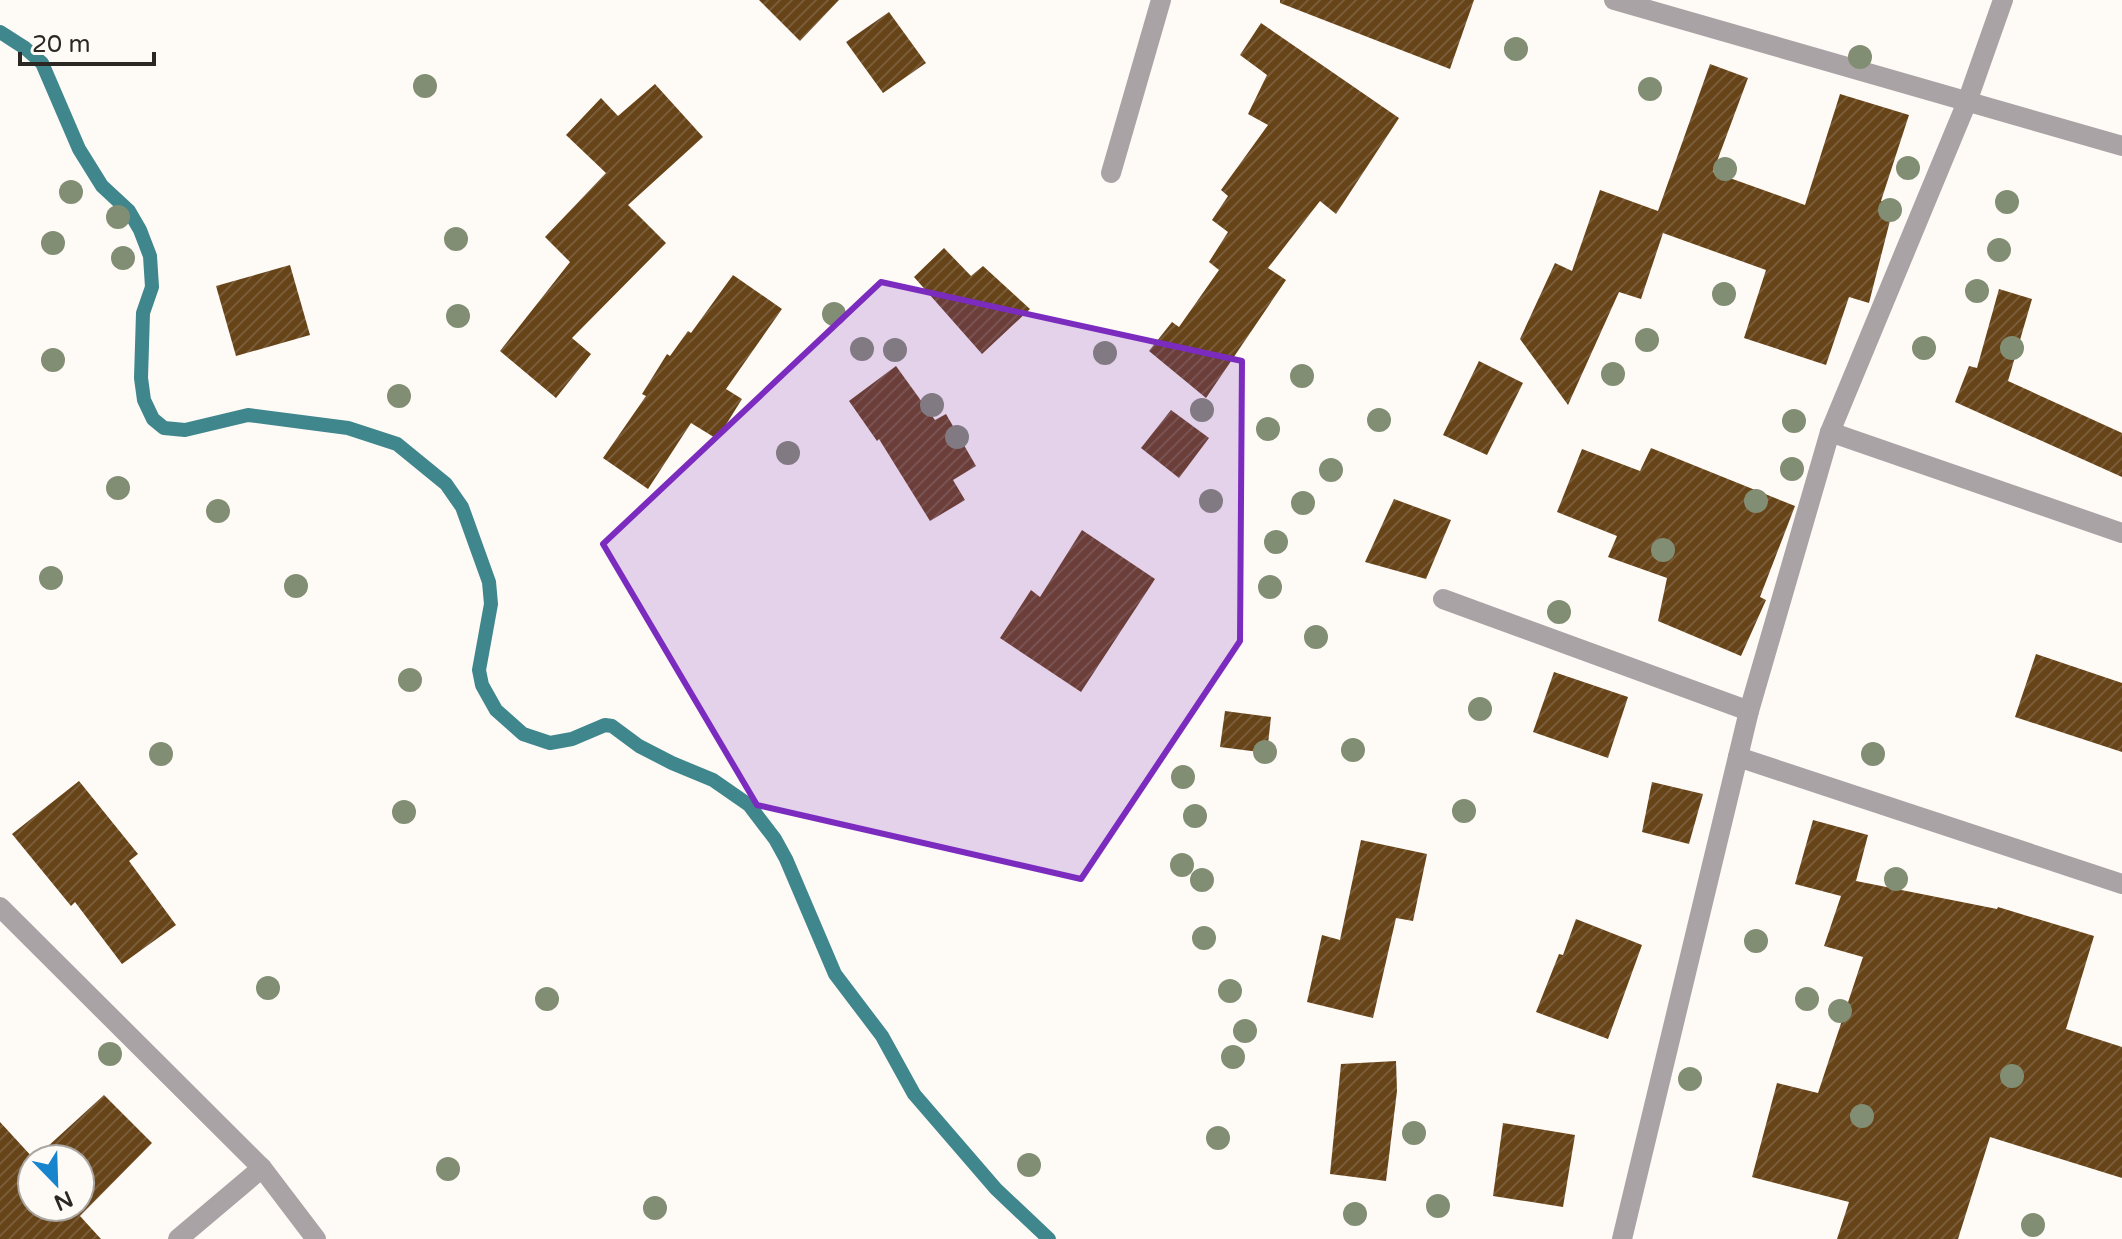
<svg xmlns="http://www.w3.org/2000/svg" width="2122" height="1239" viewBox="0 0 2122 1239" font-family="'Varela Round',sans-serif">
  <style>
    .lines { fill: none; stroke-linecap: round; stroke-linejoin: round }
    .stream { stroke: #3f878c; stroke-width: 14 }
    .building { fill: url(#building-hatch) }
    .street { stroke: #a9a3a6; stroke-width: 20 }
    .tree { fill: #828e74 }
    .marked { fill: #7b2cbf; fill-opacity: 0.2; stroke: #7b2cbf; stroke-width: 6; stroke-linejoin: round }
  </style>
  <defs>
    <pattern id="building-hatch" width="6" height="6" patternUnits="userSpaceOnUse" patternTransform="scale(2)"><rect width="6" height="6" fill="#674318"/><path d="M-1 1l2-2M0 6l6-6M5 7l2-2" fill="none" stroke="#795c39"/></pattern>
  </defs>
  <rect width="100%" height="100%" fill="#fefaf6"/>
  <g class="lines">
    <path class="stream" d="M0,32L25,48L42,63L79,149L102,186L129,211L140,230L150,256L152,287L143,313L141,378L144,400L153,419L164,428L185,430L248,415L348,428L397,444L446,484L462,507L489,582L491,604L479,670L482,685L496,710L523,734L550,743L572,739L605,725L612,726L639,746L672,763L713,780L749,805L775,839L786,859L835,974L882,1036L914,1094L996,1189L1049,1239"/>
  </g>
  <g class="building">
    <path d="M759,0H839L800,41Z"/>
    <path d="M1280,0H1474L1450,69L1280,3Z"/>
    <path d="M889,12L926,63L883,93L846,42Z"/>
    <path d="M1261,23L1399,118L1336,214L1320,201L1268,268L1286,280L1206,398L1149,351L1172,322L1179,327L1219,270L1209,262L1228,232L1212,220L1228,196L1221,190L1268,125L1248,114L1267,75L1240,55Z"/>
    <path d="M1710,64L1748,78L1713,172L1805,205L1840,94L1909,115L1881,201L1894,205L1869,303L1849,297L1826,365L1744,338L1766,270L1663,233L1641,299L1619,292L1568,405L1520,339L1555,263L1572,271L1600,190L1658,211Z"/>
    <path d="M655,84L703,137L628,205L666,243L572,338L591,354L556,398L500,351L570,262L545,237L606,173L566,135L601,98L618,116Z"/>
    <path d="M944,248L971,276L983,266L1030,309L982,354L914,277Z"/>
    <path d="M290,265L310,335L236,356L216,286Z"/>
    <path d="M733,275L782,309L726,389L742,399L717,439L691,423L648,489L603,458L646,396L642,394L667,354L670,356L688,331L691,333Z"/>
    <path d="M1999,289L2032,299L2008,381L2122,433V477L1955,402L1969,366L1977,368Z"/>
    <path d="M1479,361L1523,383L1487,455L1443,435Z"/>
    <path d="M896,366L935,420L946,414L976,466L953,480L965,500L930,521L879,439L877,441L849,401Z"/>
    <path d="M1171,410L1209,438L1179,478L1141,448Z"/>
    <path d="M1651,448L1795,506L1760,597L1766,600L1741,656L1658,621L1667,578L1608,557L1617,536L1557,512L1582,449L1640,471Z"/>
    <path d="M1394,499L1451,520L1426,579L1365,562Z"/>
    <path d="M1082,530L1155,579L1081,692L1000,638L1031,590L1040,597Z"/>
    <path d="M2036,654L2122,683V752L2015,717Z"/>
    <path d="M1554,672L1628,697L1608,758L1533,732Z"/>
    <path d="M1225,711L1271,717L1267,753L1220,747Z"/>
    <path d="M79,781L138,854L129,861L176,925L122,964L75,902L71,906L12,834Z"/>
    <path d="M1652,782L1703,794L1689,844L1642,832Z"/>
    <path d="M1813,820L1868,835L1856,881L1997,909L1998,907L2094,936L2066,1029L2122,1047V1178L1990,1137L1958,1239H1837L1849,1202L1752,1177L1777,1083L1818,1093L1863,957L1824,946L1841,896L1795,884Z"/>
    <path d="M1361,840L1427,854L1413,921L1396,918L1373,1018L1307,1002L1322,935L1340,940Z"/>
    <path d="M1576,919L1642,945L1608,1039L1536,1012L1559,954L1563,955Z"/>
    <path d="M1396,1061L1397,1091L1386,1181L1330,1174L1341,1064Z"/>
    <path d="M104,1095L152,1143L80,1216L101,1239H0V1122L34,1159L32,1207H80V1159H34Z"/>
    <path d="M1503,1123L1575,1135L1563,1207L1493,1196Z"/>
  </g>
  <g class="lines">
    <g class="street">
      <path d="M1614,0L2122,146"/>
      <path d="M1111,173L1161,0"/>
      <path d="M1830,432L2122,533"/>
      <path d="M1443,599L1749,711"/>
      <path d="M1738,757L2122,884"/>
      <path d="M0,907L262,1168L316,1239"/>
      <path d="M178,1239L262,1168"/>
      <path d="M1622,1239L1749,711L1830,432L1967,102L2003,0"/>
    </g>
  </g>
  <g class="tree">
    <circle cx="1516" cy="49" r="12"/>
    <circle cx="1860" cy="57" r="12"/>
    <circle cx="425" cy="86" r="12"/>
    <circle cx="1650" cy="89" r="12"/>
    <circle cx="1908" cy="168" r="12"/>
    <circle cx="1725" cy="169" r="12"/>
    <circle cx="71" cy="192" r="12"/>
    <circle cx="2007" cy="202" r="12"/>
    <circle cx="1890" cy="210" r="12"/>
    <circle cx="118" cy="217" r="12"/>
    <circle cx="456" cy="239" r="12"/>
    <circle cx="53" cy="243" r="12"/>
    <circle cx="1999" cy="250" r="12"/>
    <circle cx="123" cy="258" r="12"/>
    <circle cx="1977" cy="291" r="12"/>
    <circle cx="1724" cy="294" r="12"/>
    <circle cx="834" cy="314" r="12"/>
    <circle cx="458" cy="316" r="12"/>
    <circle cx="1647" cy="340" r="12"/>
    <circle cx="1924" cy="348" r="12"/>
    <circle cx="2012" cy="348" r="12"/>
    <circle cx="862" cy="349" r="12"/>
    <circle cx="895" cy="350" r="12"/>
    <circle cx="1105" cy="353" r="12"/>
    <circle cx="53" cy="360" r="12"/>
    <circle cx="1613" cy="374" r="12"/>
    <circle cx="1302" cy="376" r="12"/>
    <circle cx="399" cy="396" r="12"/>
    <circle cx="932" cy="405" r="12"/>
    <circle cx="1202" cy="410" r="12"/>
    <circle cx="1379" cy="420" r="12"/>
    <circle cx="1794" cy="421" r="12"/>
    <circle cx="1268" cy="429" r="12"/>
    <circle cx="957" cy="437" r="12"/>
    <circle cx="788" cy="453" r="12"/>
    <circle cx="1792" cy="469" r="12"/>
    <circle cx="1331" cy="470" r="12"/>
    <circle cx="118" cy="488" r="12"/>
    <circle cx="1211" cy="501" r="12"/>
    <circle cx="1756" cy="501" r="12"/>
    <circle cx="1303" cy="503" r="12"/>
    <circle cx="218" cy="511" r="12"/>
    <circle cx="1276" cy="542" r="12"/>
    <circle cx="1663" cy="550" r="12"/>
    <circle cx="51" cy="578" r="12"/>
    <circle cx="296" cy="586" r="12"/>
    <circle cx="1270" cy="587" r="12"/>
    <circle cx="1559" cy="612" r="12"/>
    <circle cx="1316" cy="637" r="12"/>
    <circle cx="410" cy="680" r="12"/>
    <circle cx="1480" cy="709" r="12"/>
    <circle cx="1353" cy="750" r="12"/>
    <circle cx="1265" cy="752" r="12"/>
    <circle cx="161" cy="754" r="12"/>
    <circle cx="1873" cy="754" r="12"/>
    <circle cx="1183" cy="777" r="12"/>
    <circle cx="1464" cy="811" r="12"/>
    <circle cx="404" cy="812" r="12"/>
    <circle cx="1195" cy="816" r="12"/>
    <circle cx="1182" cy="865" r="12"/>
    <circle cx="1896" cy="879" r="12"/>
    <circle cx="1202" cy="880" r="12"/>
    <circle cx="1204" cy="938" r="12"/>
    <circle cx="1756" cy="941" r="12"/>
    <circle cx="268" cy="988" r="12"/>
    <circle cx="1230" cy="991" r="12"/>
    <circle cx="547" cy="999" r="12"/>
    <circle cx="1807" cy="999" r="12"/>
    <circle cx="1840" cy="1011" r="12"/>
    <circle cx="1245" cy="1031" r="12"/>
    <circle cx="110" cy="1054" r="12"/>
    <circle cx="1233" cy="1057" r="12"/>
    <circle cx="2012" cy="1076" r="12"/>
    <circle cx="1690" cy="1079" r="12"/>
    <circle cx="1862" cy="1116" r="12"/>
    <circle cx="1414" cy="1133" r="12"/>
    <circle cx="1218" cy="1138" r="12"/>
    <circle cx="1029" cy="1165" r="12"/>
    <circle cx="448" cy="1169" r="12"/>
    <circle cx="1438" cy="1206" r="12"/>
    <circle cx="655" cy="1208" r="12"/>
    <circle cx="1355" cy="1214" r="12"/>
    <circle cx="2033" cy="1225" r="12"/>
  </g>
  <path class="marked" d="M881,282L1242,361L1240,641L1081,879L757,805L603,544Z"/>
  <g transform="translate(56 1183) rotate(157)"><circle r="38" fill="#fefaf6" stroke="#aaa6a2" stroke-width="2"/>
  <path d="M0-6L14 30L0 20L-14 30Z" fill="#1685ce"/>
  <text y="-12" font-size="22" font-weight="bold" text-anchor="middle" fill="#2b2723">N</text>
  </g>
  <path d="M20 52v12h134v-12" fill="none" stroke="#2b2723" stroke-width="4"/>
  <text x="32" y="52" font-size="24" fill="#2b2723" stroke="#fefaf6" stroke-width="6" paint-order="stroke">20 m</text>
</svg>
